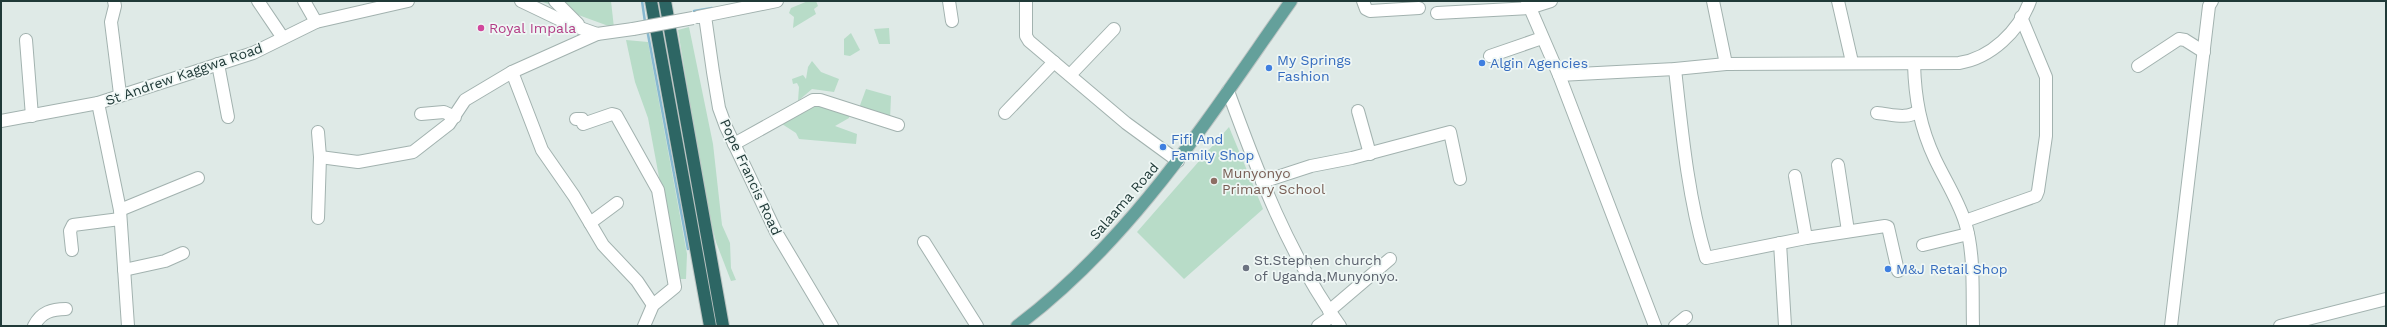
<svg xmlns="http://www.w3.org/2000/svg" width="2387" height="327" viewBox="0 0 2387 327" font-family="'Work Sans',sans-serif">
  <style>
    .green { fill: #b8dcc8 }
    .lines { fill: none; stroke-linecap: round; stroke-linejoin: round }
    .stream { stroke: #87b8d0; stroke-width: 2.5 }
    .minor-casing { stroke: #a2b2af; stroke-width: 14 }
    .major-casing { stroke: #bcc4c3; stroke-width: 14 }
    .highway-casing { stroke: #bcc4c3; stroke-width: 14 }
    .minor { stroke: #fff; stroke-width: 12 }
    .major { stroke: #64a09b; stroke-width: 12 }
    .highway { stroke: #2d6664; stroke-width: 12 }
    .minor-bridge-casing { stroke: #a2b2af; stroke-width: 14; stroke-linecap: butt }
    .minor-bridge { stroke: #fff; stroke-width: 12 }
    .hotel-dot { fill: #d1479c; stroke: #eff7f5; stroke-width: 1.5 }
    .shop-dot { fill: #3f7fe0; stroke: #eff7f5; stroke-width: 1.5 }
    .education-dot { fill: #8d6e63; stroke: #eff7f5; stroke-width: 1.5 }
    .worship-dot { fill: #6b7280; stroke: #eff7f5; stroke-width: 1.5 }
    .labels { text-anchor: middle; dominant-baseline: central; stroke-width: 3.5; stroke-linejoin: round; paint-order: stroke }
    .hotel-label { font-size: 14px; fill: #b23c85; stroke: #eff7f5; text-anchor: start }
    .shop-label { font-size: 14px; fill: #366cbe; stroke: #eff7f5; text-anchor: start }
    .street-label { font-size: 14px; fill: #203a38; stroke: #eff7f5 }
    .education-label { font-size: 14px; fill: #785e54; stroke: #eff7f5; text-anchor: start }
    .worship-label { font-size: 14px; fill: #5b616d; stroke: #eff7f5; text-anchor: start }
  </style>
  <rect width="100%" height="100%" fill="#dfeae7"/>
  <g class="green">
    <path d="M540,1H611L614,28Z"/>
    <path d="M808,1H816L818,6L814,9L816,14L793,28L794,17L789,13L791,8Z"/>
    <path d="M689,27L713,144L722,225L730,243L731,268L736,280L731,281L716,242L706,204L678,30Z"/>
    <path d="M889,28L890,44H879L874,29Z"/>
    <path d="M851,33L860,50L850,56L844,55V39Z"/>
    <path d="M626,40L648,42L687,254L686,279H678L648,118L635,82Z"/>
    <path d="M812,61L821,72L839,79L834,92L812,89L798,101L799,87L797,83L793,84L792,79L803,75L806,79L808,67Z"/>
    <path d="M866,89L891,96L890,120L859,108Z"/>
    <path d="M813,100L850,110L849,118L835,126L857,134L856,144L799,139L796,133L782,124Z"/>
    <path d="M1229,127L1263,209L1184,279L1137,232Z"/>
  </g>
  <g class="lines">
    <g class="stream">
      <path d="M642,1L645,22"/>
      <path d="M694,11L712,8"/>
      <path d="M647,29L688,249"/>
    </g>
    <defs>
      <g id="minor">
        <path d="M114,1L115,6L111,22L120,94"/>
        <path d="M258,1L283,38"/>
        <path d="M304,1L316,22"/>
        <path d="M521,1L569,24L597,34L633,29"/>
        <path d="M555,1L578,24"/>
        <path d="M949,1L952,21"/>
        <path d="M1026,1V36L1029,41L1126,123L1178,161"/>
        <path d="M1363,1L1366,9L1370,11L1419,8"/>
        <path d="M1527,1L1559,75L1655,326"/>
        <path d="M1713,1L1726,64"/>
        <path d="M1838,1L1852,62"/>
        <path d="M1437,13L1529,8L1551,1"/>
        <path d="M705,16L713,72L719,108L726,127L776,232L832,326"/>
        <path d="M698,17L777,1"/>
        <path d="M597,34L512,72L542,150L574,196L603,245L637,281L653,305"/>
        <path d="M26,40L32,116"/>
        <path d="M1490,56L1542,38"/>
        <path d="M218,64L228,117"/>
        <path d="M1914,64C1915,98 1920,127 1935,159C1945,180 1958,200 1965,222C1975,254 1972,293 1973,326"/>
        <path d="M2138,66L2179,39L2185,40L2204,52"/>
        <path d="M1675,69C1682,133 1688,197 1706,258L1806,238L1885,226L1888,227L1898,271"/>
        <path d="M1070,75L1114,29"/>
        <path d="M1559,75L1675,69L1726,64L1959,63C1991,58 2019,31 2030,1"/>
        <path d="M1228,91C1258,173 1288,254 1340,326"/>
        <path d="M98,103L120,210L128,326"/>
        <path d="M1358,111L1370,154"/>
        <path d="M1005,113L1054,62"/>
        <path d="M1877,113C1891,114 1907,120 1918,111"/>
        <path d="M421,114L444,112L455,117"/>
        <path d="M576,119H582L583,124L612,114L616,115L658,190L675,287L653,305L644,326"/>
        <path d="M1,121L98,103L253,53L316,22L408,1"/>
        <path d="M734,144L813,100H820L898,125"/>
        <path d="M320,157L358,162L413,152L449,124L465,100L512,72"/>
        <path d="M1838,165L1848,231"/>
        <path d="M1795,176L1806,238"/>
        <path d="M1262,182L1311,166L1352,158L1450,132L1460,179"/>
        <path d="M120,210L198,178"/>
        <path d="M318,218L320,157L318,132"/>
        <path d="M1965,221L2036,196L2038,191L2046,136V77L2021,17"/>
        <path d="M590,223L617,203"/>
        <path d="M924,242L977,326"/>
        <path d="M1780,243L1785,326"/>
        <path d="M1923,245L1968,234"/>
        <path d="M72,250L70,231L73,225L120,219"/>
        <path d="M124,270L165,261L183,253"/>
        <path d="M1329,311L1390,259"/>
        <path d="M34,326C41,312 52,309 66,309"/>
        <path d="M1318,326L1332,316"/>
        <path d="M1675,326L1686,317"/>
        <path d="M2171,326L2209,6L2212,1"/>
        <path d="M2280,326L2386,299"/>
      </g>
      <path id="major" d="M1017,326C1132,240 1209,117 1291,1"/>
      <g id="highway">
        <path d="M651,1L710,326"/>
        <path d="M665,1L723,326"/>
      </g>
    </defs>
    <use href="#minor" class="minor-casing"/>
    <use href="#major" class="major-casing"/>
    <use href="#highway" class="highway-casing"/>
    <use href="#minor" class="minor"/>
    <use href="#major" class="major"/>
    <use href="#highway" class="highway"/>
    <defs>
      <path id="minor-bridge" d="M633,29L693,18"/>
    </defs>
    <use href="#minor-bridge" class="minor-bridge-casing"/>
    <use href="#minor-bridge" class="minor-bridge"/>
  </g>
  <circle class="hotel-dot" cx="481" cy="28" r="4"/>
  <g class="shop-dot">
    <circle cx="1482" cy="63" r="4"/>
    <circle cx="1269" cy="68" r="4"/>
    <circle cx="1163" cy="147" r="4"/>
    <circle cx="1888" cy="269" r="4"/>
  </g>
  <circle class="education-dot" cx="1214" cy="181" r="4"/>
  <circle class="worship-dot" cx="1246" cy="268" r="4"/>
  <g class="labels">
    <g class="hotel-label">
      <text x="489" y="28">Royal Impala</text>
    </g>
    <g class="shop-label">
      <text x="1277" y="60">My Springs<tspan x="1277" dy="16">Fashion</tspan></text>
      <text x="1490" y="63">Algin Agencies</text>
      <text x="1171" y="139">Fifi And<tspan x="1171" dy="16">Family Shop</tspan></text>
      <text x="1896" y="269">M&amp;J Retail Shop</text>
    </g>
    <g class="street-label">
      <text transform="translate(184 74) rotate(-19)">St Andrew Kaggwa Road</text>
      <text transform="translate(751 177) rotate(65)">Pope Francis Road</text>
      <text transform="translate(1124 201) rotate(-49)">Salaama Road</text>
    </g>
    <g class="education-label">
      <text x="1222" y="173">Munyonyo<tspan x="1222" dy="16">Primary School</tspan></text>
    </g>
    <g class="worship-label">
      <text x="1254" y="260">St.Stephen church<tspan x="1254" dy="16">of Uganda,Munyonyo.</tspan></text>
    </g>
  </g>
  <rect width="2387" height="327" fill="none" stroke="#203a38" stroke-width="4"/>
</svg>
